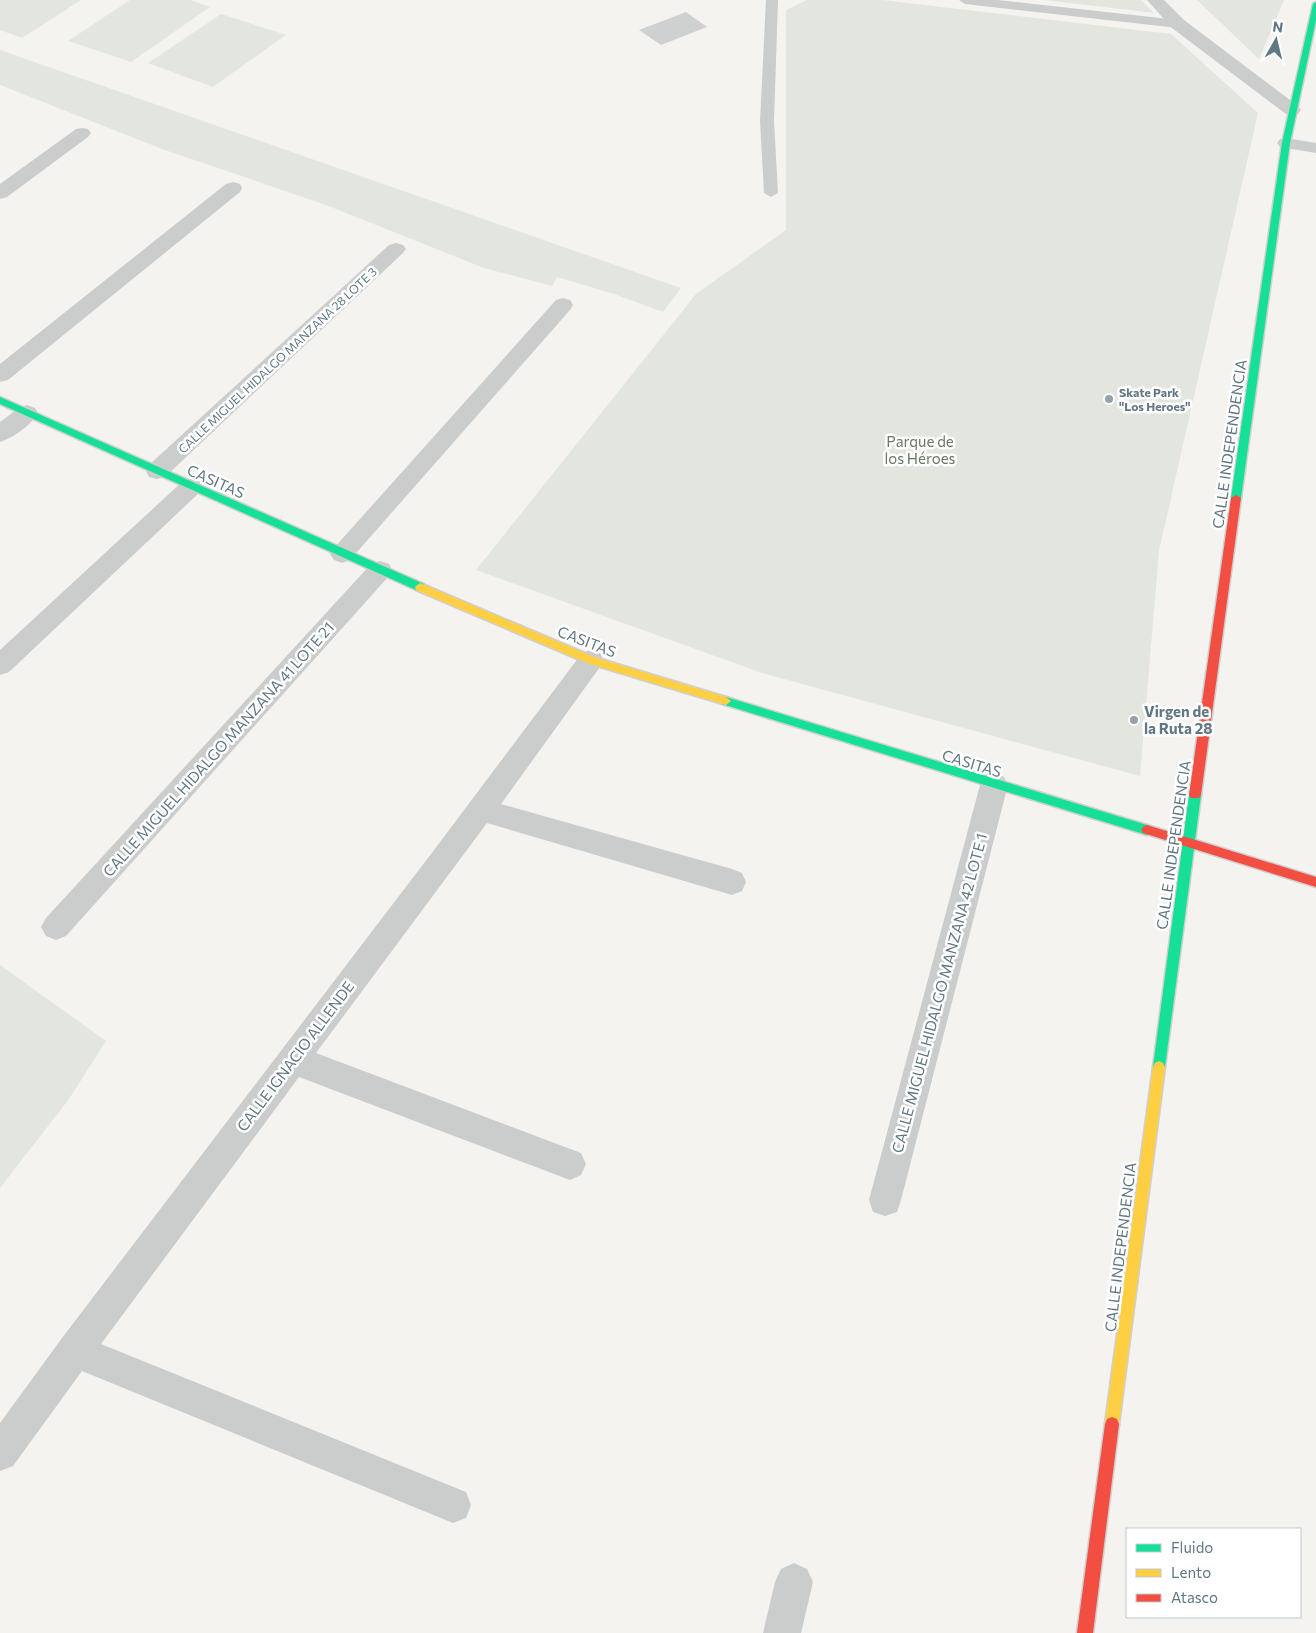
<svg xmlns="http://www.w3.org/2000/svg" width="1316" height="1633" viewBox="0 0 1316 1633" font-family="Commissioner,sans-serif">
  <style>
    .green { fill: #e3e6de }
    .building { fill: #cfd0d0 }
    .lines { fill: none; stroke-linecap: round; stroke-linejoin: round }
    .fast-casing { stroke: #ced0d0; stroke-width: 3 }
    .slow-casing { stroke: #ced0d0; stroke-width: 3 }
    .jam-casing { stroke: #ced0d0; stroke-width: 3 }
    .lane { fill: #cbcccc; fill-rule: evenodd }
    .street { fill: #cbcccc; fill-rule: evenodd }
    .fast { fill: #16e098; fill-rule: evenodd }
    .slow { fill: #ffcf43; fill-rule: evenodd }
    .jam { fill: #f24e42; fill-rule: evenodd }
    .poi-dot { fill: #94a2aa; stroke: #fff; stroke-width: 2 }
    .labels { text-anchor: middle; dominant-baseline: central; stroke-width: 5; stroke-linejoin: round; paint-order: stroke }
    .far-street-label { font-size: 12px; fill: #607784; stroke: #fff }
    .far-poi-label { font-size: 12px; font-weight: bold; fill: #607784; stroke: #fff; text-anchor: start }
    .park-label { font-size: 15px; fill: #677a60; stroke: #fff }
    .street-label { font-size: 15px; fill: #607784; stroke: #fff }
    .poi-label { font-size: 15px; font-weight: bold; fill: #607784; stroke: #fff; text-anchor: start }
  </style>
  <rect width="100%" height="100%" fill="#f4f3f0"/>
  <g class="green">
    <path d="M0,0H81L22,38L0,30Z"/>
    <path d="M130,0H190L210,7L131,62L68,41Z"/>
    <path d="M807,0H882L1171,34L1258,113L1159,551L1140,776L762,673L476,570L696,294L786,230V10Z"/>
    <path d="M1044,0H1141L1154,13Z"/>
    <path d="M1197,0H1284L1259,59Z"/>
    <path d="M221,14L286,35L213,87L148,63Z"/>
    <path d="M0,50L681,288L663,312L614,294L557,277L552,286L484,268L326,205L162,149L0,85Z"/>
    <path d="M0,965L106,1041L69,1099L0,1188Z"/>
  </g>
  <path class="building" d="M686,12L707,27L661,45L639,30Z"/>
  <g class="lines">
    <defs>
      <g id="fast">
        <path d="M1316,2V20L1290,143L1241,498L1236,501L1231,498L1282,143L1313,4Z"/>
        <path d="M0,397L424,584L425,587L424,590H416L0,404Z"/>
        <path d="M726,697L1147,825L1151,827L1153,830L1151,833L1147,835L722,704L721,701Z"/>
        <path d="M1195,790L1199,792L1201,795L1165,1067L1163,1071L1159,1073L1155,1071L1153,1067L1189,795L1191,792Z"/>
      </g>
      <g id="slow">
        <path d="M420,583L594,657L726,697L731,701L726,705L587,663L416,590L415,587Z"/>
        <path d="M1159,1061L1163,1063L1165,1067L1119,1424L1117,1429L1112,1431L1107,1429L1105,1424L1153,1067L1155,1063Z"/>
      </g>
      <g id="jam">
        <path d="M1236,495L1241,498L1201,795L1199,798H1191L1189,795L1231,498Z"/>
        <path d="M1147,825L1316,877V887L1143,833L1141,830L1143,827Z"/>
        <path d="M1112,1417L1117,1419L1119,1424L1093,1633H1077L1105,1424L1107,1419Z"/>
      </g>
    </defs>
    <use href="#fast" class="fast-casing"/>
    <use href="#slow" class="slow-casing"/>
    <use href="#jam" class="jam-casing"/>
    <g class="lane">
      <path d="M766,0H778L774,121L778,193L771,197L764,193L760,121Z"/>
      <path d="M959,0H997L1178,20L1184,24L1178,28L965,4Z"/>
    </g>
    <g class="street">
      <path d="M1147,0H1164L1184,20L1298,106L1301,110L1298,114L1292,115L1286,114L1172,28Z"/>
      <path d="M82,128L88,129L91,133L88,137L7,197L0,199V184L76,129Z"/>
      <path d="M1286,138L1316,143V153L1280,147L1277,143L1280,139Z"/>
      <path d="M233,182L240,184L242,188L240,192L8,380L0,382V364L226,184Z"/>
      <path d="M396,243L403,245L406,249L403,253L165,477L157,479L149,477L146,471L149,465L389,245Z"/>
      <path d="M563,298L570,300L573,305L570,310L350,560L342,563L334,560L330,554L334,548L556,300Z"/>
      <path d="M27,405L35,408L38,413C31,425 13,438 0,442V422L19,408Z"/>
      <path d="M191,479L199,481L202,487L199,493L9,672L0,675V650L183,481Z"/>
      <path d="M380,561L389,564L392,570L389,576L66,936L56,940L46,936L41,927L46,918L371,564Z"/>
      <path d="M591,650L600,653L604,660L600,667L501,804L732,869L742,873L746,882L742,891L732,895L487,823L316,1053L581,1153L586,1164L581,1175L570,1180L299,1077L101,1344L466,1492L471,1505L466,1518L453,1523L82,1371L13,1466L0,1471V1423L62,1338L434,850L582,653Z"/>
      <path d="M994,773L1004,777L1008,785L901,1200L897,1212L885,1216L873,1212L869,1200L980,785L984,777Z"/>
      <path d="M794,1563L807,1569L813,1582L801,1633H763L775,1582L781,1569Z"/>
    </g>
    <use href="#fast" class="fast"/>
    <use href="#slow" class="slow"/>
    <use href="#jam" class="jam"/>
  </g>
  <g class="poi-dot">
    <circle cx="1109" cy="399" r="5"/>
    <circle cx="1134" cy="720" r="5"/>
  </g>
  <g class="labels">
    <g class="far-street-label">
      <text transform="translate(277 360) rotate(-43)">CALLE MIGUEL HIDALGO MANZANA 28 LOTE 3</text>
    </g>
    <g class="far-poi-label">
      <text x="1119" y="392">Skate Park<tspan x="1119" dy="14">"Los Heroes"</tspan></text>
    </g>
    <g class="park-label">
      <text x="920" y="441">Parque de<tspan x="920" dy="17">los Héroes</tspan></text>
    </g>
    <g class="street-label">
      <text transform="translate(1229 444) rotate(-82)">CALLE INDEPENDENCIA</text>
      <text transform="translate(216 481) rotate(24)">CASITAS</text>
      <text transform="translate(587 641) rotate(21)">CASITAS</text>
      <text transform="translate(218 749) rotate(-48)">CALLE MIGUEL HIDALGO MANZANA 41 LOTE 21</text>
      <text transform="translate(972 763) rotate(17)">CASITAS</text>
      <text transform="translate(1173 845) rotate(-82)">CALLE INDEPENDENCIA</text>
      <text transform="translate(939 993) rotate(-75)">CALLE MIGUEL HIDALGO MANZANA 42 LOTE 1</text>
      <text transform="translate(295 1056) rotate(-53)">CALLE IGNACIO ALLENDE</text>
      <text transform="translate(1120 1247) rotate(-83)">CALLE INDEPENDENCIA</text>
    </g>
    <g class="poi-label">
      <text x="1144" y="711">Virgen de<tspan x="1144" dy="17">la Ruta 28</tspan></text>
    </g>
  </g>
  <rect x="1126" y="1528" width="175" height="90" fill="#ffffff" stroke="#bfc9ce"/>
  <rect x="1136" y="1544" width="25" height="8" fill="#16e098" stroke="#bfc9ce"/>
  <text x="1171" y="1553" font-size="15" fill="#607784">Fluido</text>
  <rect x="1136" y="1569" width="25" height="8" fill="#ffcf43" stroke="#bfc9ce"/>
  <text x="1171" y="1578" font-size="15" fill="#607784">Lento</text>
  <rect x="1136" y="1594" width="25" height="8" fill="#f24e42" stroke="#bfc9ce"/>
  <text x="1171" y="1603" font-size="15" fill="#607784">Atasco</text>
  <g transform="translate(1276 40) rotate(8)" stroke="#ffffff" stroke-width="4" paint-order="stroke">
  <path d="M0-4L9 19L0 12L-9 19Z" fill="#607784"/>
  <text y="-8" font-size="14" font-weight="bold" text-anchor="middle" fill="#607784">N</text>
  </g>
</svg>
